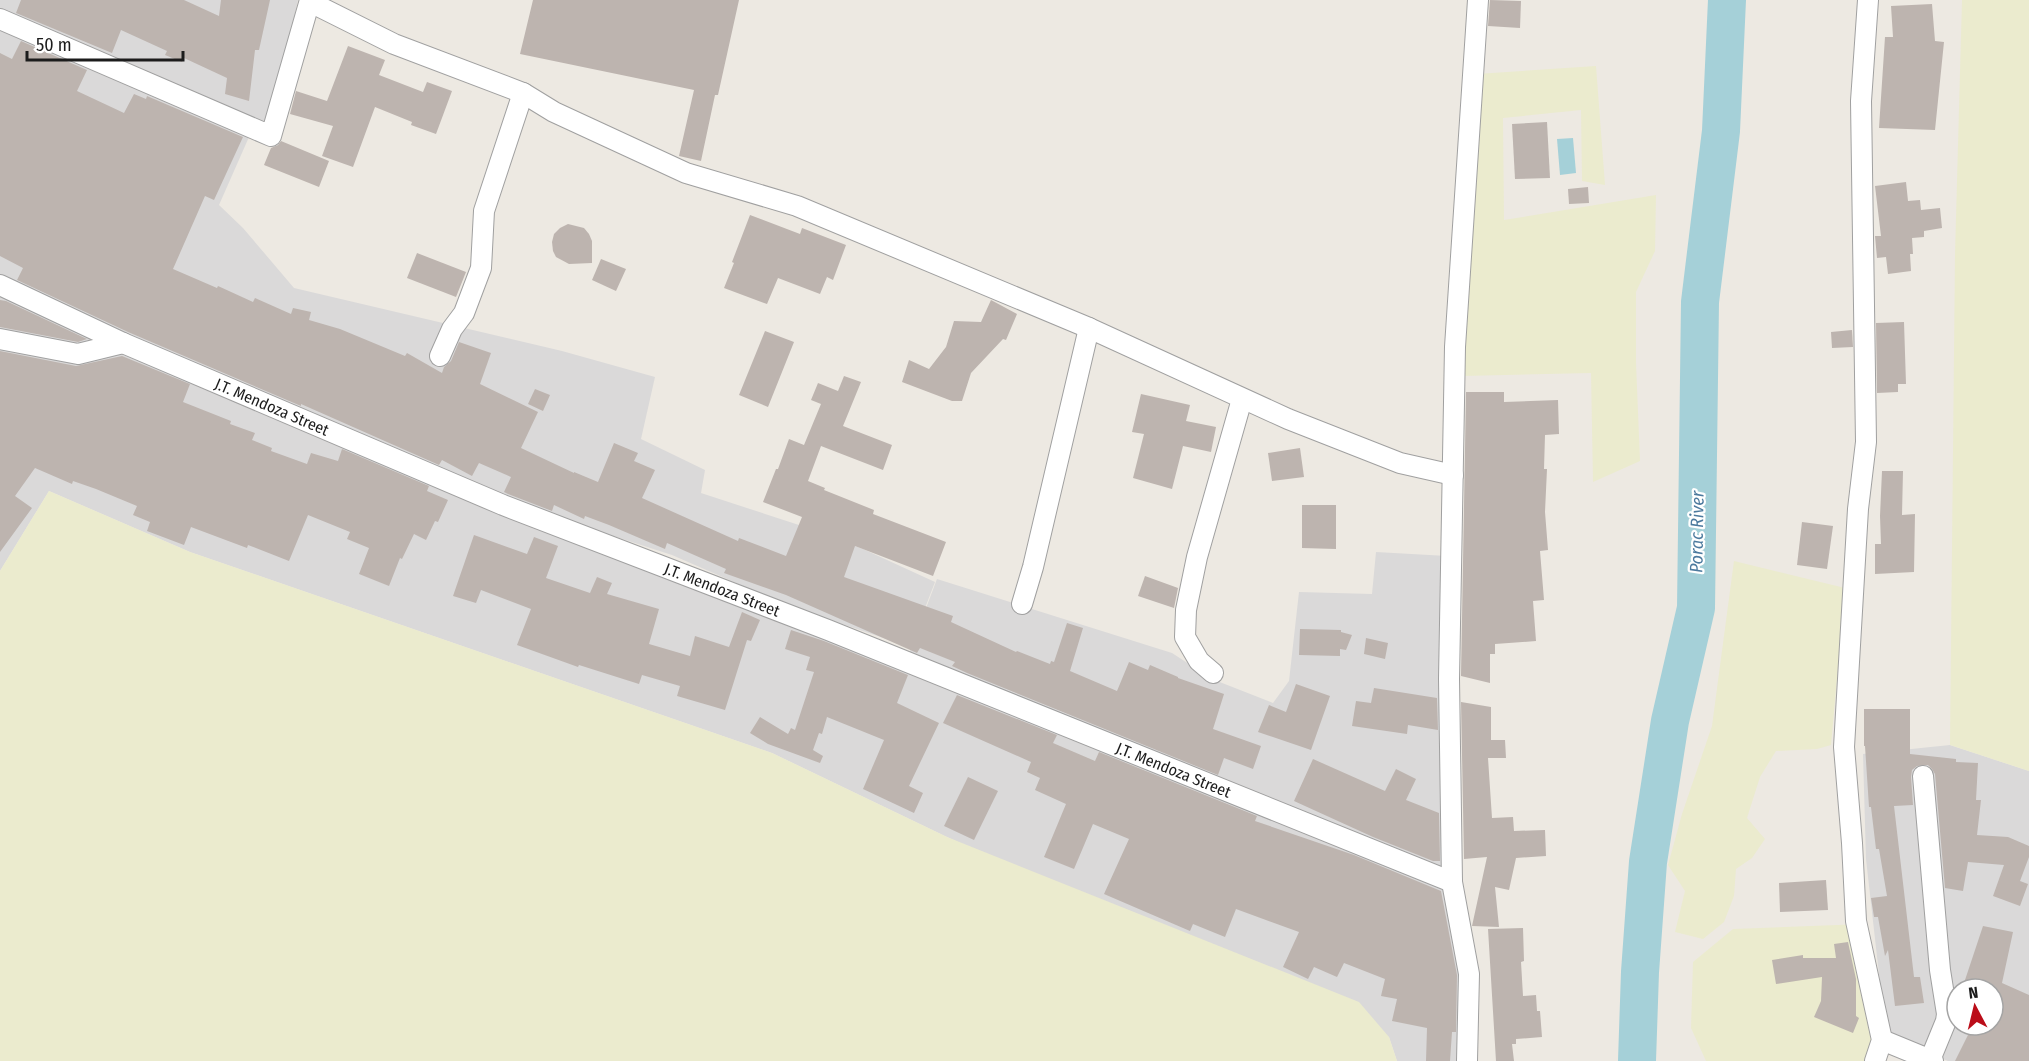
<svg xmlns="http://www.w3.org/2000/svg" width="2029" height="1061" viewBox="0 0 2029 1061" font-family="'Fira Sans Condensed',sans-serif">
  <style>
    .residential { fill: #dad9d9; fill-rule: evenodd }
    .farmland { fill: #ebebce }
    .water { fill: #a5d0d8 }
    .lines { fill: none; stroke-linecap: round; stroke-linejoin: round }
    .river { stroke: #a5d0d8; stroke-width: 38 }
    .building { fill: #bdb4af }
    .minor-casing { stroke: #a0a0a0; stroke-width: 22 }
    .minor { stroke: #fff; stroke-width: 20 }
    .labels { text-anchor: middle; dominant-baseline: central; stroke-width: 4.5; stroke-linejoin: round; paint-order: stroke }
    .street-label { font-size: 16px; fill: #1c1c1c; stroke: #fff }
    .water-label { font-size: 18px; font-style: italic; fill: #4d7a9e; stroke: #fff }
  </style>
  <rect width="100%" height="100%" fill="#ede9e2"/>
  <g class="residential">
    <path d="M0,0H298L270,126L0,11Z"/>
    <path d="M0,27L249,137L219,205L243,228L294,288L562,351L655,377L641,439L705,470L701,493L802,526L863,549L935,582L910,647L789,606L672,555L508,502L0,286Z"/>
    <path d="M0,295L829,636L1457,887L1467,1061H1397L1389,1037L947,837L772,753L190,552L49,491L0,571Z"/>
    <path d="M1376,552L1447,556V872L908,656L937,579L1172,653L1212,679L1273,703L1289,681L1299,592L1372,594Z"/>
    <path d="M1950,745L2029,771V1061H1948L1886,1036L1866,859L1863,754ZM1957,989H1993V1025H1957Z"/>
  </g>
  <g class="farmland">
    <path d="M1962,0H2029V771L1950,745L1955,254Z"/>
    <path d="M1596,66L1605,185L1582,181L1581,110L1503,118L1504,220L1656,195L1655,251L1636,292V363L1640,461L1593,482L1591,373L1462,376L1477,74Z"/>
    <path d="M49,491L190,552L772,753L947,837L1359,1002L1389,1037L1397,1061H0V571Z"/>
    <path d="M1734,561L1845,588L1831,745L1817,749L1776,751L1760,777L1747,818L1765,839L1752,858L1736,869L1734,896L1724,922L1703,939L1675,932L1685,891L1668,865L1682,814L1712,726Z"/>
    <path d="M1864,924L1883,1061H1706L1691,1028L1693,962L1733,929Z"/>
  </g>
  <path class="water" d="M1573,138L1576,173L1560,175L1557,139Z"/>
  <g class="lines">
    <path class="river" d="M1637,1061L1640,972L1648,862L1670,721L1696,608L1700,302L1721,131L1727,0"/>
  </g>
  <g class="building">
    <path d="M21,0H184L219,16L221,0H270L259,50H255L249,101L225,94L227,78L184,58L182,62L165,55L167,51L121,30L112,53L16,13Z"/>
    <path d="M533,0H739L718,95H715L701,161L679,156L694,90L520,54Z"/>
    <path d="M1490,0L1521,1L1520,28L1488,26Z"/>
    <path d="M1932,4L1935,41L1944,42L1935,130L1879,128L1885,37H1893L1891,6Z"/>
    <path d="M21,41L87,70L77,91L124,113L134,94L146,99L147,96L243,137L214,200L205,196L173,269L217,288L218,286L253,302L255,298L291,314L293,308L311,312L309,320L340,329L405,356L407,353L442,373L444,367L451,361L459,342L491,353L480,384L538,412L521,448L574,473V472L598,482L614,443L638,453L634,461L655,470L642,498L738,541L739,538L786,556L802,517L763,502L776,469H778L789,439L804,445L821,404L811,400L818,383L838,391L844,376L861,382L843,426L892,445L883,470L821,446L808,481L825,488L824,490L874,510L873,514L946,542L933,576L855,546L844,577L953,616L951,622L1016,652L1017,651L1050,664L1051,661L1054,662L1067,623L1083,628L1070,671L1117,691L1129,662L1148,670L1150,665L1178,677V678L1224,694L1213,729L1261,746L1253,769L1224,758L1218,775L967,673L952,666L955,662L920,648L917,653L786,595L724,573L726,569L667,543L665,549L609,525L585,516L584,519L554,505L552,511L508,494L504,492L511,477L479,463L472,476L442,460L439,465L301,404V406L128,332L17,280L23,268L0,256V53L12,59Z"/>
    <path d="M348,46L385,60L379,75L423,92L427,82L452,91L436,134L411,125L412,122L375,107L353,167L322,156L333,126L290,114L296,91L327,101Z"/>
    <path d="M1547,122L1550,178L1515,179L1512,124Z"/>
    <path d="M281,141L329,161L319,187L264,165L271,148L278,145Z"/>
    <path d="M1906,182L1908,201L1920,200L1921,210L1940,208L1942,228L1924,231V237L1912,238L1913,254H1910L1911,271L1888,274L1886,257L1877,258L1875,236H1881L1875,186Z"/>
    <path d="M1588,187L1589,203L1569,204L1568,189Z"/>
    <path d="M750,215L800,234L802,228L846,245L833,280L827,277L820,294L778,278L767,304L724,288L734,263L732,262Z"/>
    <path d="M568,224L584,228L589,234L592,241V263L569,264L556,257L553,251L552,242L554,234L560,228Z"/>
    <path d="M417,253L466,272L456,297L407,278Z"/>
    <path d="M601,259L626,269L616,291L592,280Z"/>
    <path d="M0,300L6,301L87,339L78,342L0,327Z"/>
    <path d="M991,300L1017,314L1006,340L1003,339L971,373L962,401H952L902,382L909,360L929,369L946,347L954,321L981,322Z"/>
    <path d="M1904,322L1906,384H1898V392L1877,393L1876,323Z"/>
    <path d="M1852,330L1853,347L1832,348L1831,332Z"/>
    <path d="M765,331L794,342L768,407L739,395Z"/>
    <path d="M0,351L76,366L122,356L190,384L183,402L231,421L230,424L255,433L252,440L272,448L271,451L307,464L311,453L338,461L342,449L429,486L427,491L448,500L438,522L435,521L426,540L414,534L402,559L400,558L389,586L359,574L369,548L347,539L350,532L308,515L289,561L248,545L247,548L191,527L184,545L147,531L150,522L133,515L137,506L96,489L73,481L72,484L35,468L15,496L32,508L0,552Z"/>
    <path d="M535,389L550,395L543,411L528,404Z"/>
    <path d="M1466,392H1504V402L1558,400L1559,434L1545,435L1544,469H1547L1545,512L1548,550L1540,551L1544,600L1533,601L1536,641L1495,644V654H1490V683L1461,676Z"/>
    <path d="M1141,394L1190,405L1186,421L1216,427L1211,452L1183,446L1172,489L1133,478L1144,434L1132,432Z"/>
    <path d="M1300,448L1304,477L1272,481L1268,453Z"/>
    <path d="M1882,471H1903L1902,515L1915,514L1914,572L1875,574V544H1881L1880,516Z"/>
    <path d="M1302,505H1336V549L1302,548Z"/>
    <path d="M1802,522L1833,526L1827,569L1797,565Z"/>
    <path d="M474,535L527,554L534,537L558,546L546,578L590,593L597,577L612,583L607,594L659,609L649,644L690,656L695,636L729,647L742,612L760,620L751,641L747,640L725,710L677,696L680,686L642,675L639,684L579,665L578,667L517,645L531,609L481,590L476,603L453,596Z"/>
    <path d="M1145,576L1178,588L1174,608L1138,596Z"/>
    <path d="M1300,629L1341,630V632L1352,635L1346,650L1340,649V656L1299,655Z"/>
    <path d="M791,630L824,641L908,675L897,703L939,723L909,786L923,793L914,813L863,789L884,740L827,717L822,734L819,733L813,750L823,756L820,763L768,744L750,733L760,717L788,734L791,728L795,730L814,672L806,670L810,657L785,649Z"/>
    <path d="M1366,638L1388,643L1385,659L1364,654Z"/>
    <path d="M1296,684L1330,696L1311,750L1258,732L1269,705L1286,712Z"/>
    <path d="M1374,688L1437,698L1438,730L1408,725L1407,734L1352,726L1356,701L1371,703Z"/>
    <path d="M957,695L1057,735L1053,743L1095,761L1099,752L1257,816L1255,821L1354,855L1441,891L1457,975L1456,1032H1452L1450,1061H1426L1427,1028L1392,1021L1397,999L1381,996L1385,979L1344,963L1337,977L1314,967L1308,979L1283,967L1299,932L1236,909L1225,937L1193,924L1190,931L1104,894L1129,839L1093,824L1074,869L1044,857L1066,804L1035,790L1040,778L1027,772L1031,762L943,723Z"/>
    <path d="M1461,702L1491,707V740H1505L1506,758H1488L1492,818L1513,817L1514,831L1545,830L1546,856L1516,858L1509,890L1495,887L1499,927L1472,926L1487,857L1464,859Z"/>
    <path d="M1864,709H1910V754L1956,759V762L1978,763L1976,800H1981L1977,835L2008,837L2029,846V857L2020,881L2028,884L2020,906L1993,896L2004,865L1968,862L1963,891L1945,888L1935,774L1932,769L1928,765L1917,766L1912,770L1911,777L1913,805L1894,806L1914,977H1920L1924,1003L1895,1006L1888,950L1885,956L1878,917H1874L1871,898L1887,896L1879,849H1876L1871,807H1869L1865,746H1864Z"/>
    <path d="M1313,759L1385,791L1396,769L1416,779L1406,800L1439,813L1440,861H1433L1373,837L1294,801Z"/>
    <path d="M968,777L998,791L974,840L944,826Z"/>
    <path d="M1826,880L1828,910L1780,912L1779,883Z"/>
    <path d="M1983,926L2013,932L2002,983L2029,995V1061H1955L1973,1025H1993V989H1962Z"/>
    <path d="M1523,928L1524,961L1521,962L1523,996L1536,995L1537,1011H1540L1542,1037L1516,1039V1044H1512L1514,1061H1496L1488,929Z"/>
    <path d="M1848,942L1856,979V1016L1859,1018L1853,1033L1814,1017L1821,1001L1822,977L1776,984L1772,960L1803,955V958H1836L1834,944Z"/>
  </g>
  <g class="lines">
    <defs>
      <g id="minor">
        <path d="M1868,0L1861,101L1866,442L1858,509L1844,747L1852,843L1856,921L1882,1040L1875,1061"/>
        <path d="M310,2L394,44L523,93L554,112L686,173L797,206L1089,328L1288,419L1400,463L1453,475"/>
        <path d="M0,19L271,136L310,0"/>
        <path id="s1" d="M0,285L123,343L503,505L828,630L1452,882"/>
        <path d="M0,339L78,354L123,343"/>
        <path d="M440,356L452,329L464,313L481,268L484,211L523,93"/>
        <path d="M1022,604L1033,567L1089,328"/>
        <path d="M1213,673L1199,661L1185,637L1186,610L1197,557L1242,399"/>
        <path d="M1923,776L1940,970L1947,1014L1946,1021L1930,1060"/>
        <path d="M1882,1040L1933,1061"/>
        <path d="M1467,1061L1469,974L1452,882L1449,679L1455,347L1478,0"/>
      </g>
    </defs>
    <use href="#minor" class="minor-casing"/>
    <use href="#minor" class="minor"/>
  </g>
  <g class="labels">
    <g class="street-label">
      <text stroke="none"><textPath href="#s1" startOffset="298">J.T. Mendoza Street</textPath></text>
      <text stroke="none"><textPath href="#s1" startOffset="784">J.T. Mendoza Street</textPath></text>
      <text stroke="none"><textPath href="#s1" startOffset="1270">J.T. Mendoza Street</textPath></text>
    </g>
    <g class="water-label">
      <text transform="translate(1697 532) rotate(-89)">Porac River</text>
    </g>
  </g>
  <g transform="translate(1975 1007) rotate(353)"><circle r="28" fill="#ffffff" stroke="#a4a4a4" stroke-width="1.5"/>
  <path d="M0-4.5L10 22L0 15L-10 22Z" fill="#bb0d19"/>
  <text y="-9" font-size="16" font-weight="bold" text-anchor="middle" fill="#1c1c1c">N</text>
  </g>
  <path d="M27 51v9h156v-9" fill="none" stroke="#1c1c1c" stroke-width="3"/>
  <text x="36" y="51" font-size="18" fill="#1c1c1c" stroke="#ffffff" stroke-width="4.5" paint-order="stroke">50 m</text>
</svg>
